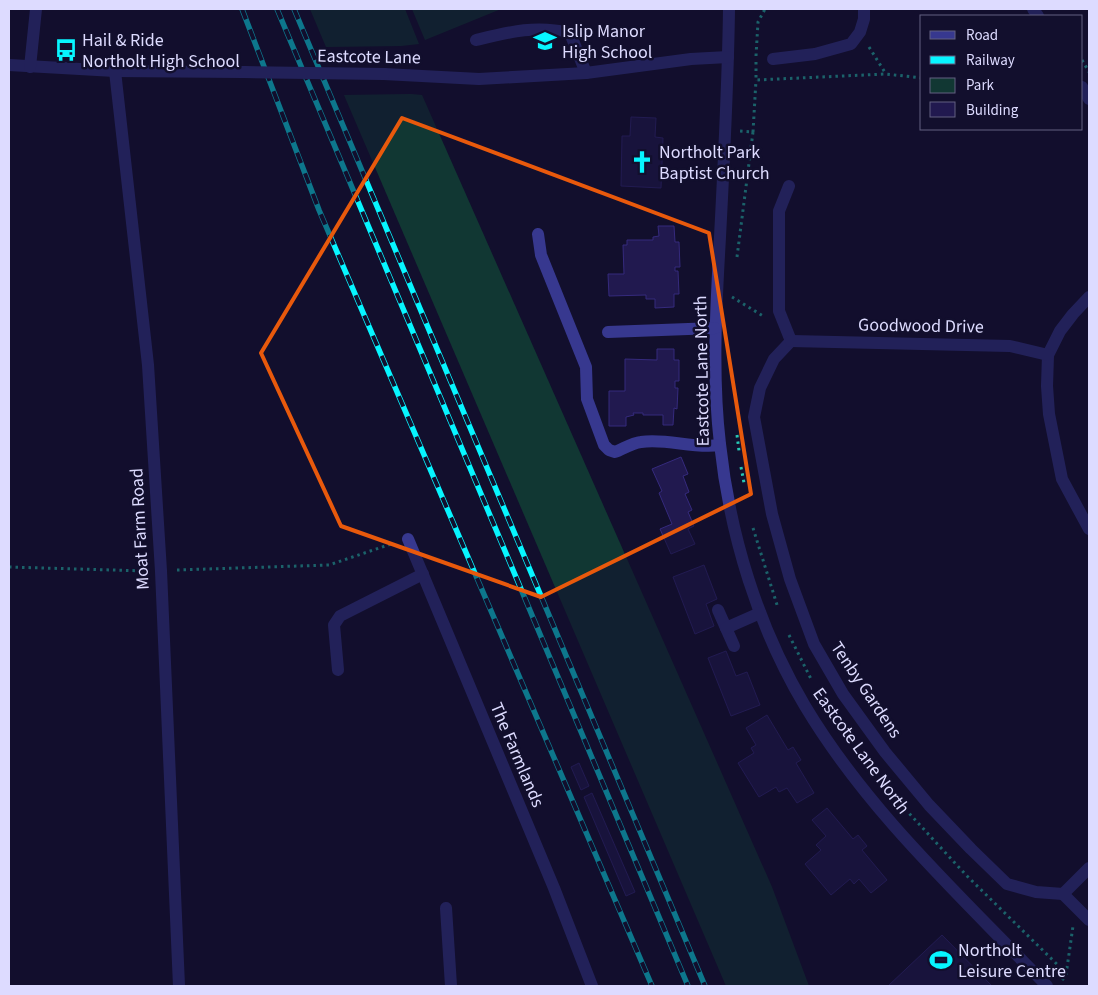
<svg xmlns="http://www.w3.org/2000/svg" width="1098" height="995" viewBox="0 0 1098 995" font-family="'Source Sans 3',sans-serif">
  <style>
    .green { fill: #113733 }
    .building { fill: #21194f; stroke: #352a7d }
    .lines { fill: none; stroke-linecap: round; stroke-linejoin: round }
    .path { stroke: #26c7b4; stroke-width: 3; stroke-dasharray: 2.5 4; stroke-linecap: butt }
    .minor { stroke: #37388f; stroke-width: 12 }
    .rail-casing { stroke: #07f5ff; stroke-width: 5.5 }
    .rail { stroke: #120f2d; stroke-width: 4; stroke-dasharray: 11; stroke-linecap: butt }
    .minor-bridge { stroke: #37388f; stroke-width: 12 }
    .marked { fill: none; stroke: #e8590c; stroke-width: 4; stroke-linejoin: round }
    .labels { text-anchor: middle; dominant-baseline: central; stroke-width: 5; stroke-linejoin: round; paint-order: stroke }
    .poi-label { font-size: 18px; fill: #dddbff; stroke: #120f2d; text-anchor: start }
    .street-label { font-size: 18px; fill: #dddbff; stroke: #120f2d }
  </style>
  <rect width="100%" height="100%" fill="#120f2d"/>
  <g class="green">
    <path d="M310,9H405L419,44L401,46L326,47Z"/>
    <path d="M412,9H501L425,40Z"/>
    <path d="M411,94L422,95L772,887L809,986H726L344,95Z"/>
  </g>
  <g class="building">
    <path d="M631,117L656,118L655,137L663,138L661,188L621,186L622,136H630Z"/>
    <path d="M658,226H674L675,242H679L680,267H675V271H678L679,294H674V307L655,308V299H646V295L609,296L608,274H624L623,245H627V240H653V237L659,236Z"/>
    <path d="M657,349H674V360H679V381H675V388H678L677,409L674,408L673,425H663V415H643V413H633L634,415L626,417V426H609V391H625V359L657,360Z"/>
    <path d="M681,457L688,474L683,476L689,492L685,494L692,510L688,512L694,526L688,529L695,544L671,554L660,529L672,524L659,493L662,491L652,469Z"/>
    <path d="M704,565L717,599L706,604L714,626L695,634L673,577Z"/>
    <path d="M726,651L736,676L747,672L760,705L731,716L708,658Z"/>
    <path d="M767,715L788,750L793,747L801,760L796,763L814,793L797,803L787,788L779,792L776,787L759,797L738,763L754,753L751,748L756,745L746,728Z"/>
    <path d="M579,763L589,786L581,790L571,767Z"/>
    <path d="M592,793L635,892L626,896L584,797Z"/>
    <path d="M827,808L853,839L858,835L867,846L862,850L887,880L871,893L859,879L854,884L850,879L831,895L805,864L821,850L816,845L826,836L812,820Z"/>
    <path d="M942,935L992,986H888Z"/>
  </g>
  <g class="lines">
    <g class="path">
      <path d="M869,47L886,74"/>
      <path d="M756,56L758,22L765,9"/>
      <path d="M1082,60L1089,72"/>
      <path d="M756,62V80L886,74L922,78"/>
      <path d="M753,132L756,80"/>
      <path d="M737,257L753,132L740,131"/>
      <path d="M732,297L763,316"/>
      <path d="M737,435L739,451"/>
      <path d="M741,467L744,483"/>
      <path d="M753,528L778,608"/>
      <path d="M9,567L146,571"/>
      <path d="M177,570L329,565L394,543"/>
      <path d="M789,635L812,681"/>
      <path d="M883,785L966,875L1067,974"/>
      <path d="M1062,980L1066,975L1073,926"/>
    </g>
    <g class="minor">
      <path d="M729,9C728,85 724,161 720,237C716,306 712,376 720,444C730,536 758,627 805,706C869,813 962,897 1047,986"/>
      <path d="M1033,9L1038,16"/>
      <path d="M476,40C509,32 535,25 570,33L586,73"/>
      <path d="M773,59L815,54L851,44L860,32L864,19V9"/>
      <path d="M9,65L115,71L244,72"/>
      <path d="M30,67L36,9"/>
      <path d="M115,71L148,365L161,571L179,986"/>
      <path d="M384,74L479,79L586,73L691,59L728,57"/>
      <path d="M1082,87L1089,99"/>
      <path d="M789,186L779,211V311L791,341"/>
      <path d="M538,234L541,255L586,367L587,399L604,445L609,450L615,452C623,449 632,443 641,442C667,438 693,449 720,445"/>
      <path d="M1089,297L1073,314L1060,331L1048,355L1047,386L1049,414L1062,479L1089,529"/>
      <path d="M608,332L715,328"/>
      <path d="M791,341L774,359L760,388L754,417L772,514L790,579L814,644L843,694L885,752L929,805L971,849L1007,884L1036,892L1063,894"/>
      <path d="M791,341L1010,346L1048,355"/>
      <path d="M408,539L554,888L592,986"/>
      <path d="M718,610L734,646"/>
      <path d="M726,628L760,613"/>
      <path d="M338,670L334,625L340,616L423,574"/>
      <path d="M1063,894L1089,868"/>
      <path d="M1063,894L1089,920"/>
      <path d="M446,908L451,986"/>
    </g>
    <defs>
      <g id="rail">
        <path d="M242,9L319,210L652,986"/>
        <path d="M277,9L688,986"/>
        <path d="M294,9L705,986"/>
      </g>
    </defs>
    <use href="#rail" class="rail-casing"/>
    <use href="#rail" class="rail"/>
    <path class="minor-bridge" d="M244,72L384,74"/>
  </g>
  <path d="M0 0H1098V995H0ZM402,118L709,233L751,494L541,597L341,526L261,353Z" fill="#120f2d" fill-opacity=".55" fill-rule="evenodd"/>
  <path class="marked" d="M402,118L709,233L751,494L541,597L341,526L261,353Z"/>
  <defs>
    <symbol id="school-bare" viewBox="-9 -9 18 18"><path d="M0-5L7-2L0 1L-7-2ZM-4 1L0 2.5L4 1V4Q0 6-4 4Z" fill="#07f5ff" stroke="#120f2d" stroke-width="2.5" paint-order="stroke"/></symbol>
    <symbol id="bus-bare" viewBox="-9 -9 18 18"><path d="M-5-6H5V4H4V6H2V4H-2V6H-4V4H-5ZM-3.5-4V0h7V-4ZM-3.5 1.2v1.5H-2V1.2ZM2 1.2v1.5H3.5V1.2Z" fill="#07f5ff" stroke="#120f2d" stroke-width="2.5" paint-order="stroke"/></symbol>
    <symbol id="church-bare" viewBox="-9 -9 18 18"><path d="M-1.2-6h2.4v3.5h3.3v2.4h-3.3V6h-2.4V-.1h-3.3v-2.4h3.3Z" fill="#07f5ff" stroke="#120f2d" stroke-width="2.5" paint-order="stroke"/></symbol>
    <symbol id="stadium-bare" viewBox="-9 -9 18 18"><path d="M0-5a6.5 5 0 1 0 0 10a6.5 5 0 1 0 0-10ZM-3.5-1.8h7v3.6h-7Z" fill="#07f5ff" stroke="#120f2d" stroke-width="2.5" paint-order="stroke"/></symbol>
  </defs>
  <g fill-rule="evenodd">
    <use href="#school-bare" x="529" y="25" width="32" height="32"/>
    <use href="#bus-bare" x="50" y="34" width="32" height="32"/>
    <use href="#church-bare" x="626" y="146" width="32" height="32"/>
    <use href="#stadium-bare" x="925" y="944" width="32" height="32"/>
  </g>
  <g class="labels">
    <g class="poi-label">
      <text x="562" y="31">Islip Manor<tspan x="562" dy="21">High School</tspan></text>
      <text x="82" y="40">Hail &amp; Ride<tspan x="82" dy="21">Northolt High School</tspan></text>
      <text x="659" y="152">Northolt Park<tspan x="659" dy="21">Baptist Church</tspan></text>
      <text x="958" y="950">Northolt<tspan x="958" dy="21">Leisure Centre</tspan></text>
    </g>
    <g class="street-label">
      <text transform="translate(369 57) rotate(1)">Eastcote Lane</text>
      <text transform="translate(921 326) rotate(1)">Goodwood Drive</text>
      <text transform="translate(702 371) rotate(-91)">Eastcote Lane North</text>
      <text transform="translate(140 529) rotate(-93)">Moat Farm Road</text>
      <text transform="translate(866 690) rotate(56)">Tenby Gardens</text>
      <text transform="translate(861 751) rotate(54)">Eastcote Lane North</text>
      <text transform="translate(517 755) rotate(67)">The Farmlands</text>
    </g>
  </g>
  <rect width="1098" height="995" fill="none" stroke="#dddbff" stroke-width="20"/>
  <rect x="920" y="15" width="162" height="115" fill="#120f2d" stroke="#636181"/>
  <rect x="930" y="31" width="25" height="8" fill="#37388f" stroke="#636181"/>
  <text x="966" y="40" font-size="15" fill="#dddbff">Road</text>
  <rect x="930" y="56" width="25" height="8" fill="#07f5ff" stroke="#636181"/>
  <text x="966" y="65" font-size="15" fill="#dddbff">Railway</text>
  <rect x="930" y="78" width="25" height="15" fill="#113733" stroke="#636181"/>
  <text x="966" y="90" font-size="15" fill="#dddbff">Park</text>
  <rect x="930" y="102" width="25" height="15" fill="#21194f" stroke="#636181"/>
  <text x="966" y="115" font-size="15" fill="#dddbff">Building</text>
</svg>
